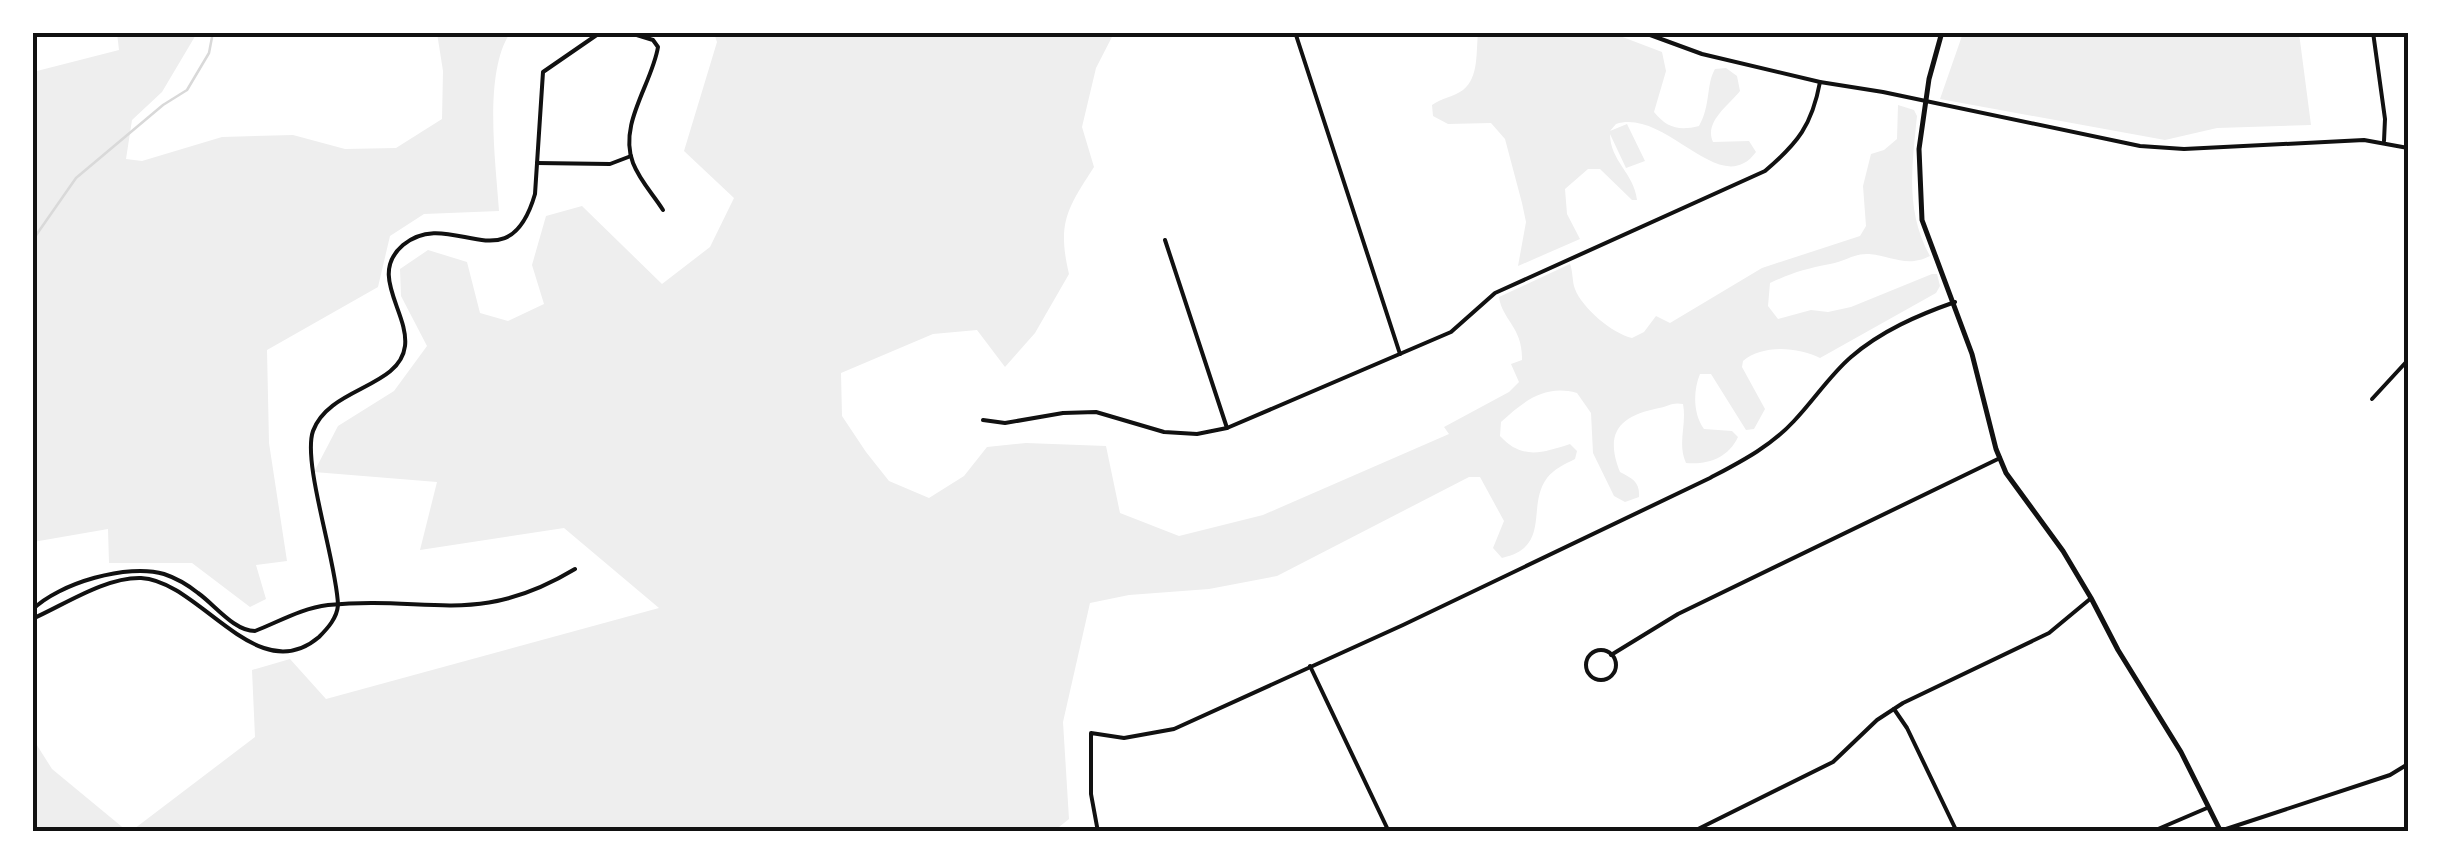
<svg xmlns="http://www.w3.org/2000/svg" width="2441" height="864" viewBox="0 0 2441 864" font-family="Raleway,sans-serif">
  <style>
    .green { fill: #eee }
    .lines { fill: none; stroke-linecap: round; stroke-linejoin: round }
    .stream { stroke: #d9d9d9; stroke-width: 2.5 }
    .minor { stroke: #111; stroke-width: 4 }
    .tertiary { stroke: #111; stroke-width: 5 }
    .neatline { fill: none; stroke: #111; stroke-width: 4 }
  </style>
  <rect width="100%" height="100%" fill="#fff"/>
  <g class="green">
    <path d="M117,33H197L162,92L132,120L126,159L142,161L222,137L293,135L345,149L396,148L442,119L443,71L437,33H510C483,74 496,163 499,211L424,214L390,236L378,287L267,350L269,443L287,561L256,565L266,599L250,607L192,563H109L108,529L33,542V72L119,50Z"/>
    <path d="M714,33H1114L1096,68L1082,127L1094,167C1067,209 1057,223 1069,274L1035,333L1005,367L977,330L933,334L841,373L842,416L866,452L889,481L929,498L964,476L987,447L1026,443L1106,446L1120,513L1179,536L1263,515L1449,434L1444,427L1509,392L1519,382L1511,364L1522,360C1523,327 1502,320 1499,297L1570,264C1573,271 1572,282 1575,289C1582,308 1613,334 1632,338L1644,332L1656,316L1670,323L1762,268L1860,236L1866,226L1863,186L1871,154L1884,150L1897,139L1898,105L1914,110L1917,116C1912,166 1905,211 1930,256C1906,268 1893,256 1869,254C1854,253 1844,262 1830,264C1805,269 1794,272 1770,283L1768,306L1778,319L1811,310L1828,312L1851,307L1932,274H1937L1940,286L1936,293L1820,358C1798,347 1763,344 1743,361L1742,367L1765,409L1754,429L1746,430L1711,374H1700C1693,391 1693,414 1704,429L1732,431L1738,437C1728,458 1708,465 1686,463C1677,443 1687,425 1683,404C1672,402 1669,406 1659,408C1620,416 1604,432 1620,472C1633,479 1640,482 1639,497L1625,502L1614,496L1593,453L1591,413L1577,393C1545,384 1524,401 1501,422L1500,436C1522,460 1542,453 1570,444L1577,451L1575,459C1565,464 1554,469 1547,478C1526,506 1552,547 1502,558L1493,548L1504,521L1480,477H1469L1277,576L1209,589L1129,595L1090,603L1063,722L1069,819L1054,831L130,832L255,737L252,670L290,659L326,699L659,608L564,528L420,550L437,482L314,472L338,426L394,391L427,346L401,296L400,269L428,250L467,262L480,313L508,321L544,304L532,265L546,216L582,206L662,284L710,247L734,198L684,151L717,42Z"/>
    <path d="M1478,33H1612L1662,52L1666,71L1654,112C1667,128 1679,131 1699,126C1711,105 1706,84 1715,69L1726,68L1737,76L1740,91C1728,106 1704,122 1713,142L1749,141L1756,152C1720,201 1667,108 1616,124L1610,131L1627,124L1645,161L1626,168L1610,134C1610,161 1634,173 1637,200H1632L1600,169H1588L1565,189L1567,214L1580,239L1518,266L1526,222L1522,203L1505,139L1491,123L1448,124L1433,116L1432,105C1441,98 1454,97 1463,90C1479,78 1476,51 1478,33Z"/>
    <path d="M1963,33H2299L2311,125L2217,128L2165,140L1940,99Z"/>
    <path d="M33,739L52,769L127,831H33Z"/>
  </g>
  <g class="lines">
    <g class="stream">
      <path d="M32,241L76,178L163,105L187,90L209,53L213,32"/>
      <path d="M32,826L35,832"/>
    </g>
    <g class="minor">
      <path d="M627,32L653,40L658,47C652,84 618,124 633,163C640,181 653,194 663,210"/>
      <path d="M1295,32L1400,354"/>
      <path d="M1642,32L1702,54L1820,82L1883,92L2140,146L2184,149L2364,140L2408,148"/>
      <path d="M2373,32L2385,119L2384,141"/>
      <path d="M537,163L610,164L631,156"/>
      <path d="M1165,240L1227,428"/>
      <path d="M2372,399L2408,360"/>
      <path d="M983,420L1005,423L1063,413L1096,412L1164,432L1197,434L1227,428L1451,332L1495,293L1765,171C1798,143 1812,125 1820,82"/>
      <path d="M32,610C59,583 128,563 164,574C176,578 188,585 198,593C215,605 234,631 255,631C278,622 302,608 328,605C429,595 477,628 575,569"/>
      <path d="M32,619C64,605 105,577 141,578C200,581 257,690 319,637C328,628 337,618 338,605C337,563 302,463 313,431C329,387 400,388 405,346C409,312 368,275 403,245C451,205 508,287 535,194L543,72L601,32"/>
      <circle cx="1601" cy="665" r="15"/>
      <path d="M1611,655L1678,614L2000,458"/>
      <path d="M1310,666L1389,832"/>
      <path d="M1894,709L1907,728L1957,832"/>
      <path d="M2220,831L2390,775L2408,764"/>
      <path d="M1098,832L1091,794V733L1124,738L1174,729L1403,625L1710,478C1740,462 1770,447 1794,421C1814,400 1830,375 1851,357C1881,331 1918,315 1955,302"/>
      <path d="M1692,832L1833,762L1877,720L1903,703L2049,633L2090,599"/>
      <path d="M2151,832L2207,808"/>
    </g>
    <path class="tertiary" d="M1942,32L1929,79L1919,149L1922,220L1972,354L1996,449L2006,473L2063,551L2091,598L2118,650L2181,752L2221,832"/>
  </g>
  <rect width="2441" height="864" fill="none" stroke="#ffffff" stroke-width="70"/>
  <rect x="35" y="35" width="2371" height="794" class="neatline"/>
</svg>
